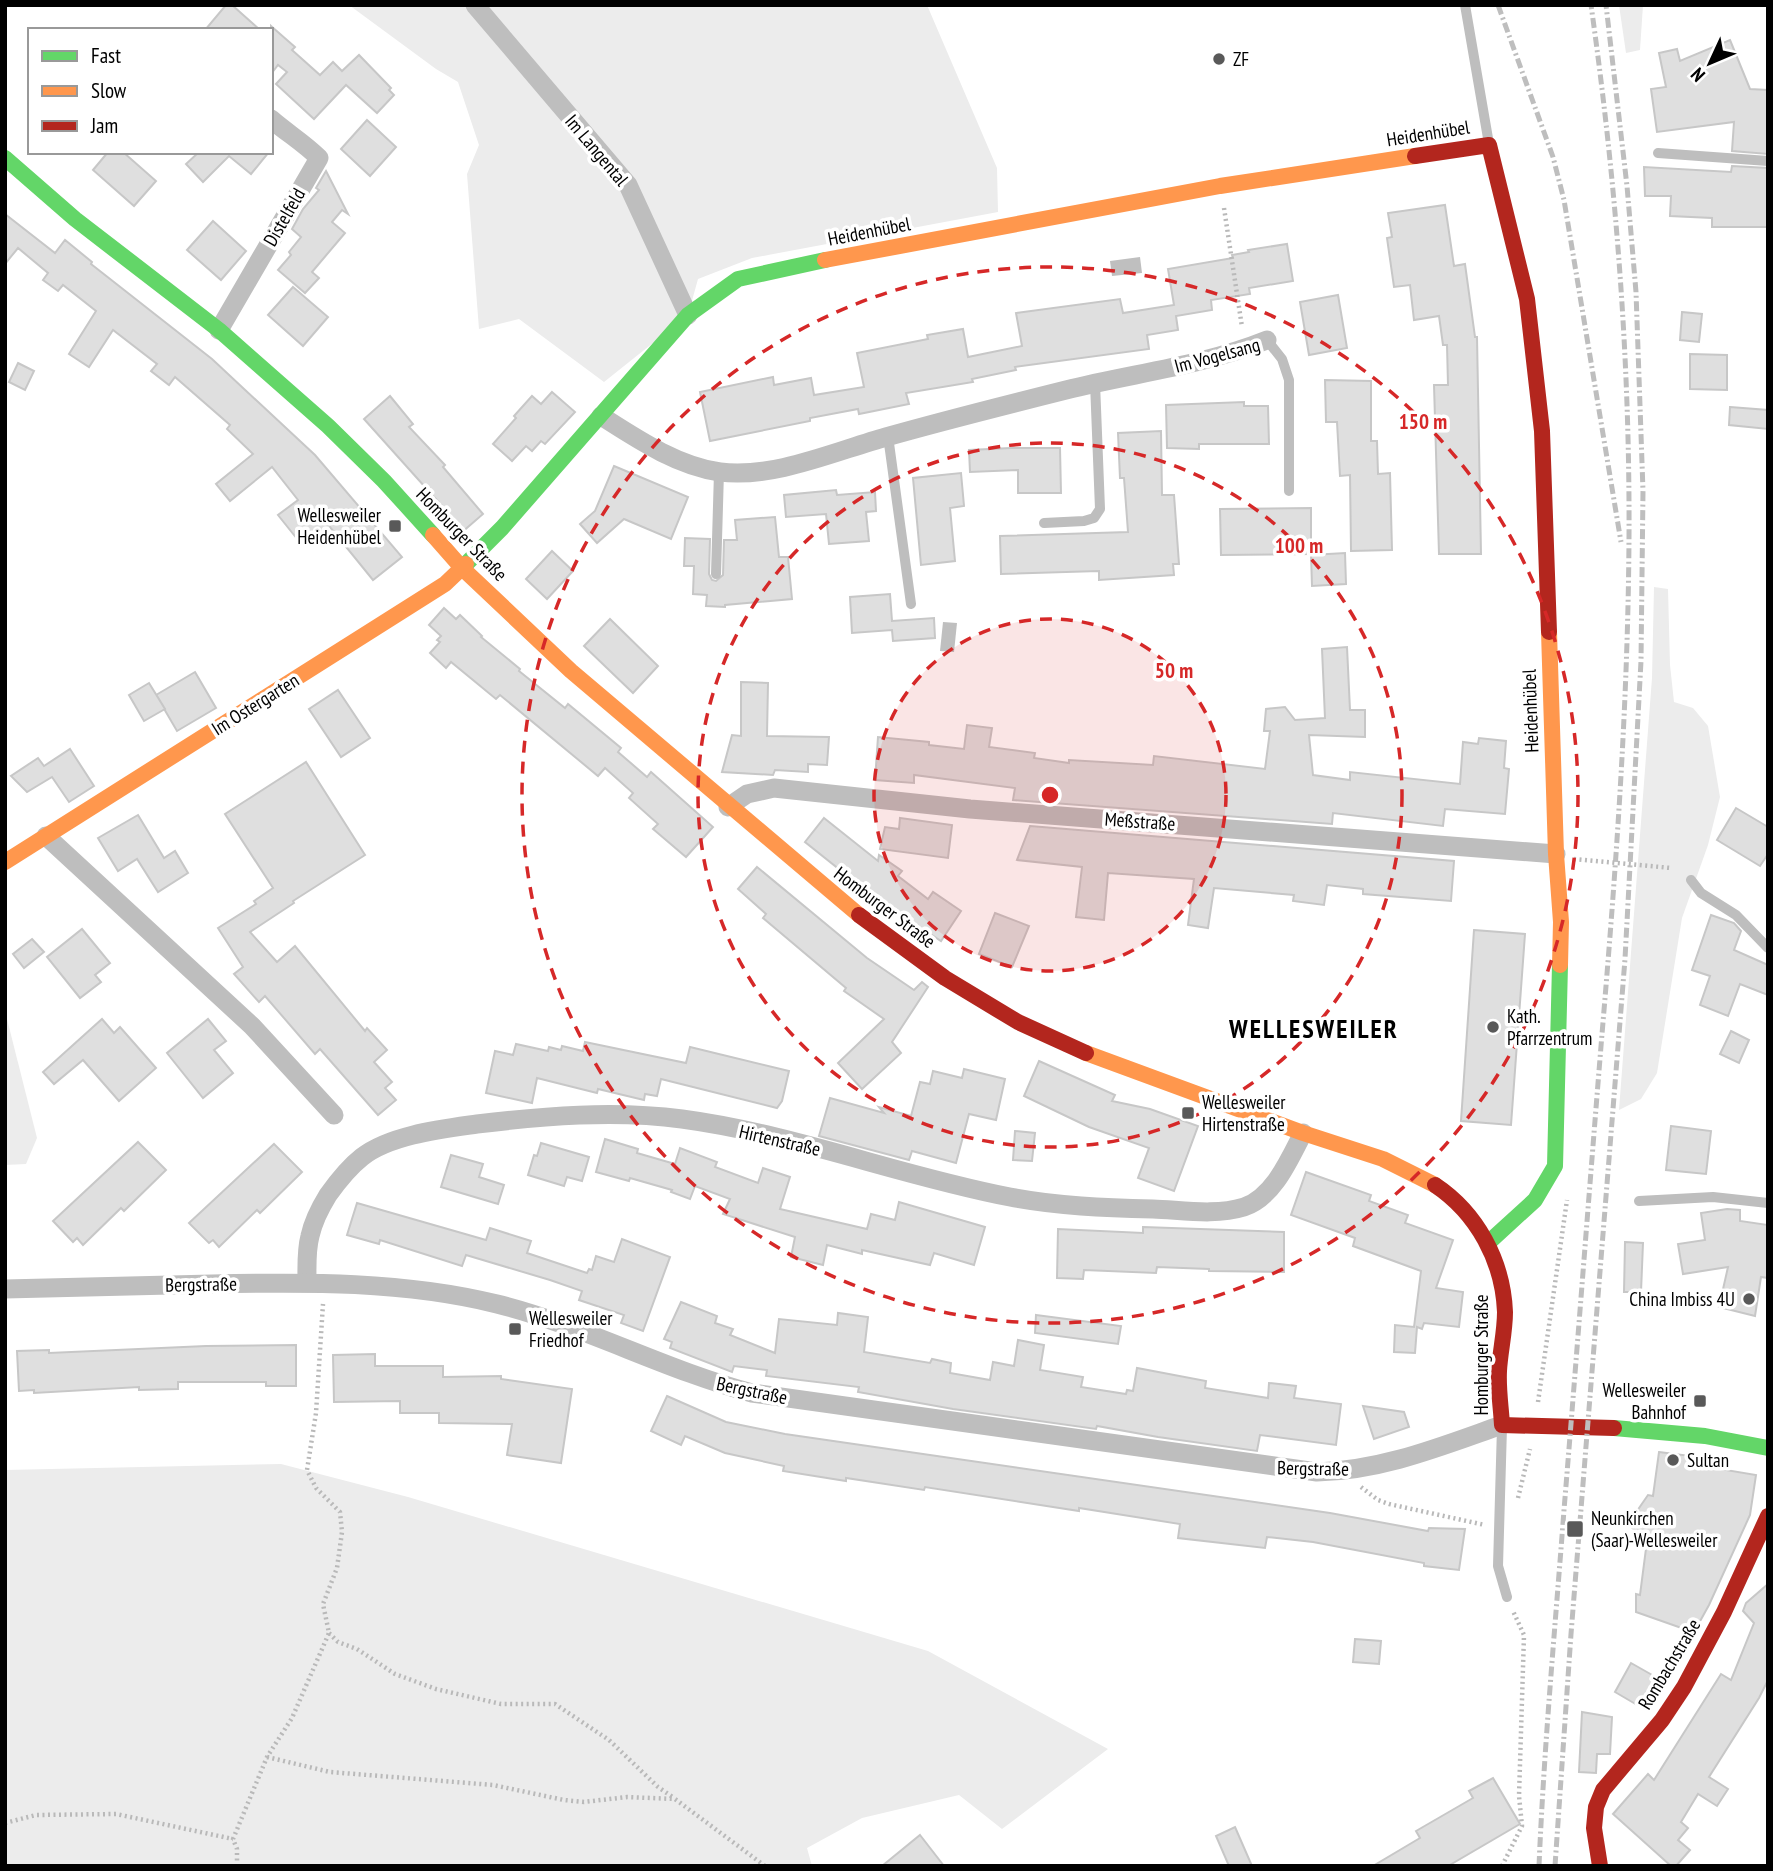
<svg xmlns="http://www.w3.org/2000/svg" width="1773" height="1871" viewBox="0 0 1773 1871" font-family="'PT Sans Narrow',sans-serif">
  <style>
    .green { fill: #ececec }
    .water { fill: #bfbfbf }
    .building { fill: #dfdfdf; stroke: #c7c7c7; stroke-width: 2 }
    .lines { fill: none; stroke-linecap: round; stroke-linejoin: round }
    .path { stroke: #b9b9b9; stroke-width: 4.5; stroke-dasharray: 2 3.5; stroke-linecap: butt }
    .lane { stroke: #bebebe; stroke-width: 10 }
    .street { stroke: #bebebe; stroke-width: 19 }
    .fast { stroke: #63d668; stroke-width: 16 }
    .slow { stroke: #ff974d; stroke-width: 16 }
    .jam { stroke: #b3261e; stroke-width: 16 }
    .rail { stroke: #bebebe; stroke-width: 5; stroke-dasharray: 10 3.5 2 3.5; stroke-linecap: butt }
    .path-bridge { stroke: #b9b9b9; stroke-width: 4.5; stroke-dasharray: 2 3.5; stroke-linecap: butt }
    .ring { fill: none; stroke: #d62828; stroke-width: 3.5; stroke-dasharray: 12 9 }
    .poi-dot { fill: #595959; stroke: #fff; stroke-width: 2.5 }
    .labels { text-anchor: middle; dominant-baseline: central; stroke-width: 7; stroke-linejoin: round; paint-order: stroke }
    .poi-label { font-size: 19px; fill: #000; stroke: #fff; text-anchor: start }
    .street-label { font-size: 19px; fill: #000; stroke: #fff }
    .district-label { font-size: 26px; font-weight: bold; letter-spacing: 2px; fill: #000; stroke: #fff }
    .centre { fill: #d62828; stroke: #fff; stroke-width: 3.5 }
    .ring-label { font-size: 21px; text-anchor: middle; font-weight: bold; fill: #d62828; stroke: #fff; stroke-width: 7; stroke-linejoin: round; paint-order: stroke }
  </style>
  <rect width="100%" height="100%" fill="#fff"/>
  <g class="green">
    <path d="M349,5H927L997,168L998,212L752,258L698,279L688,315L604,382L519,319L479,329L467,174L479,145L458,82L436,69Z"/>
    <path d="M1619,5H1643L1640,50L1626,53Z"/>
    <path d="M1654,587L1668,589L1670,665L1674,702L1693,708L1708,726L1720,797L1708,845L1682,918L1657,1073L1641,1099L1619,1110L1652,678Z"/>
    <path d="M5,1011L37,1138L26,1164L5,1165Z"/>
    <path d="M281,1464L408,1497L928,1651L1108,1749L1002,1829L959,1795L862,1818L807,1848L812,1866H5V1470Z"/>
  </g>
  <g class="water">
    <path d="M1140,257L1142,273L1112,276L1110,261Z"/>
    <path d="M943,622L957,623L954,652L940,651Z"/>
  </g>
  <g class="building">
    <path d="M226,5H232L260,30H205Z"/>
    <path d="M271,26L295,47L292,50L320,75L333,62L342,71L359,55L391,88L389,90L394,95L377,113L346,85L314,119L276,84L287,72L278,65L271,74Z"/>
    <path d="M1730,40L1750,89L1768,90V154L1732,151L1734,122L1657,132L1651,89L1666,87L1659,53L1677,49L1680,61Z"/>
    <path d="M367,120L396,147L370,176L341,149Z"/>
    <path d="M108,152H123L156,181L134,206L93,170Z"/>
    <path d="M199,152H269L251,174L229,156L203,182L186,164Z"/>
    <path d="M1732,166L1768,168V227H1712V218L1670,216L1671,196H1645L1644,167L1731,172Z"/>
    <path d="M326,171L348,214L342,210L332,222L345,233L312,272L319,278L305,293L278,270L291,255L289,252L301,237L292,229L303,209L319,190L316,188Z"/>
    <path d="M1445,205L1454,266L1465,264L1475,337H1477L1481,554H1439L1434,385H1448L1447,345H1443L1439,316L1414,320L1410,285L1394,287L1387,238L1392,237L1388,213Z"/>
    <path d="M5,214L55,253L65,240L92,262L91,264L212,359L315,455L402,557L373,580L330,527L302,545L278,515L298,500L272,467L230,501L216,484L253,454L227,429L230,425L175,377L169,385L151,371L157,364L113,330L89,367L69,354L96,311L63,285L58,291L43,280L48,273L18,248L5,264Z"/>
    <path d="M213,221L246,251L221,280L187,250Z"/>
    <path d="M1287,244L1293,281L1249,288L1250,294L1211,300L1212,310L1176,316L1178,330L1147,335L1149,349L1015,367L1016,370L972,379L973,382L906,393L909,404L859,414L858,409L810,418V421L710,441L700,392L773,377L774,385L811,378L814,395L864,387L857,353L928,339L927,335L963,329L968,357L1022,346L1016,313L1120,299L1123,313L1174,305L1168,269L1233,258L1232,255L1249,252L1248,250Z"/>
    <path d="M293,287L328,317L303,346L268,315Z"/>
    <path d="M1338,295L1347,348L1309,355L1300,302Z"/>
    <path d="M1682,312L1702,314L1699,342L1680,340Z"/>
    <path d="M1690,354L1727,355V390L1690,389Z"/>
    <path d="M18,363L34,371L25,390L9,382Z"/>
    <path d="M1325,380L1371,381V441H1377L1378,474L1390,473L1392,550L1351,551L1350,475L1340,476L1337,422H1326Z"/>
    <path d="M552,392L575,412L545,444L541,441L532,451L526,446L512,461L493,444L516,418L514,416L532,396L541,404Z"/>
    <path d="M390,396L413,424L409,427L445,465L443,467L483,514L461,533L440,510L443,507L364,419Z"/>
    <path d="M1244,402V406H1268L1269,444H1199V449L1167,448L1166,405Z"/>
    <path d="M1730,407L1768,410V429L1729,425Z"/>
    <path d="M1161,431L1162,495H1174L1179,564H1173L1174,575L1099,580V571L1001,574L1000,536L1128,532L1124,478H1120L1118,433Z"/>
    <path d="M1011,448H1060L1061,493H1018V470L970,472L969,450Z"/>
    <path d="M614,466L688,497L671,539L624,519L597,543L580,524L595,511Z"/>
    <path d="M961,473L964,506L950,508L955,561L921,565L913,478Z"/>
    <path d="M836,490L837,495L875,492L876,511L866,512L869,541L829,544L826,514L786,517L784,495Z"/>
    <path d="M1311,508V554L1221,555L1220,509Z"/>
    <path d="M775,517L779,557H788L792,599L725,605V607L706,606L707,595L693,594L694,566H684L685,538L710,539L709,574L712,580L716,581L723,575L724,540H737L735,520Z"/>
    <path d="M552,551L573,571L547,599L526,579Z"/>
    <path d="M1345,553L1346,584L1312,586L1311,555Z"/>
    <path d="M890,594L892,621L934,618L935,638L893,641L892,630L852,633L850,597Z"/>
    <path d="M444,608L456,619L460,615L482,636L481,637L520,669L519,671L565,708L568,704L621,748L618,752L647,777L651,772L713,827L686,857L653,829L658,824L629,798L633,793L605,768L598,776L500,695L496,699L451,662L446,668L430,653L440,642L437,640L441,636L429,625Z"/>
    <path d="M610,619L658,666L633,693L584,646Z"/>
    <path d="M1347,647L1350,710H1365V737L1309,735L1313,775L1350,780V772L1460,784L1463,742L1478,744L1479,738L1506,741L1504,768L1509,769L1505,814L1445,809L1443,826L1333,813L1332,824L1013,800L1015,788L914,775V783L875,780L878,737L929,742V745L964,749L967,725L992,728L989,747L1035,753L1034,758L1069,763V760L1153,765L1154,756L1265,769L1270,731H1264L1266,709L1285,707L1295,720L1325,718L1322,649Z"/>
    <path d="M195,672L216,708L177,731L156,695Z"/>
    <path d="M741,682L768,683L767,736L829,737L827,765L808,764V772L775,770L773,775L722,772L732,735L741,736Z"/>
    <path d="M149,683L165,709L144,721L129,695Z"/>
    <path d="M338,690L370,738L341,757L309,709Z"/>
    <path d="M70,749L94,786L69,802L52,777L27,792L11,776L38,758L44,766Z"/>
    <path d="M306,762L365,855L293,901L294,903L250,932L277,962L295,946L365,1031L367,1028L387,1050L374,1062L392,1082L385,1088L396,1100L378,1115L320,1049L315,1054L265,996L259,1002L234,974L243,967L218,928L256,904L254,901L273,888L225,814Z"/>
    <path d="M1736,808L1768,827V854L1760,866L1717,840Z"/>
    <path d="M138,815L164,858L175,851L188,873L158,892L137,859L118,871L98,838Z"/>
    <path d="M824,818L878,861L879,855L902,871L898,876L928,899L933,892L961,911L941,941L906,918L904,921L805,842Z"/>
    <path d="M900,818L952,825L948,858L880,849L885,827L899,829Z"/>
    <path d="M1030,826L1454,861L1451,901L1363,894V889L1327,885L1324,905L1293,901L1294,895L1214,888L1208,928L1188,925L1194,879L1108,873L1104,920L1076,917L1082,867L1017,860Z"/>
    <path d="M757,867L867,958L914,990L922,982L928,987L892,1042L901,1053L862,1089L838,1063L884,1019L844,991L846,988L763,918L766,914L738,889Z"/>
    <path d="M995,913L1029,926L1012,967L979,954Z"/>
    <path d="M1711,915L1734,923L1741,931L1734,950L1768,965V995L1740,984L1728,1016L1700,1005L1710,976L1692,970Z"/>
    <path d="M82,929L110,963L95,975L101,982L80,998L47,957Z"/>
    <path d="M1474,930L1525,934L1511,1125L1461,1121Z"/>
    <path d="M32,939L44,952L24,968L13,954Z"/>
    <path d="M102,1019L114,1033L120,1027L156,1068L119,1101L83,1060L54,1084L43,1072Z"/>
    <path d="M208,1019L226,1041L214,1050L233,1073L203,1098L167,1053Z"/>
    <path d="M1731,1031L1749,1040L1739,1063L1720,1054Z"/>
    <path d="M585,1042L686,1063L690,1047L789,1071L782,1101L777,1108L661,1079L657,1096L645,1094L644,1100L598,1089L597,1093L537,1078L532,1103L486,1093L495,1051L513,1055L516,1044L548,1051L549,1047L561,1050L562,1046L583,1051Z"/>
    <path d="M1039,1061L1115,1095L1112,1101L1150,1109L1198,1126L1174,1191L1138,1178L1149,1148L1089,1127L1024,1096Z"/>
    <path d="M964,1069L1005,1079L996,1120L969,1114L956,1163L912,1151L909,1160L819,1136L830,1098L884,1113L879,1107L911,1116L920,1082L930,1084L933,1071L962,1078Z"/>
    <path d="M1671,1126L1711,1131L1706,1174L1666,1170Z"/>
    <path d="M1015,1131L1035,1133L1032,1161L1013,1160Z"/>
    <path d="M605,1139L638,1149L637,1153L675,1164L680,1148L717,1162L715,1167L758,1183L763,1168L790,1177L780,1209L867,1229L871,1214L895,1220L899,1202L985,1227L974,1265L934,1253L930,1265L862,1250V1254L827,1245L823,1265L791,1257L795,1237L723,1214L730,1199L695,1186L690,1199L671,1192L672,1190L630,1178L629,1181L596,1172Z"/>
    <path d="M138,1142L166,1170L124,1211L121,1208L83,1245L77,1238L73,1242L53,1221Z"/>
    <path d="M541,1143L589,1157L582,1181L567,1177L564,1186L528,1175L534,1155L537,1156Z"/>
    <path d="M274,1144L302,1172L260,1213L257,1210L219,1247L213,1240L209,1243L189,1223Z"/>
    <path d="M451,1155L483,1164L479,1177L504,1185L498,1204L441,1187Z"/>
    <path d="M1306,1172L1371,1195L1369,1201L1408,1215L1405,1223L1453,1240L1436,1288L1463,1292L1459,1327L1424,1323L1422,1329L1417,1327L1415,1353L1394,1352L1395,1325L1414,1327L1421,1271L1353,1246L1355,1238L1291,1215Z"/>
    <path d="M357,1203L486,1240L490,1228L531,1241L527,1253L587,1273L589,1269L592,1270L596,1256L614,1262L622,1239L670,1257L643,1331L621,1323L624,1315L579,1300L582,1291L550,1280L466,1255L462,1266L380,1240L379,1244L347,1235Z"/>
    <path d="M1727,1209L1740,1210V1221L1768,1225V1278L1761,1277L1755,1316L1719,1307L1728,1267L1683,1274L1678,1244L1705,1240L1701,1213Z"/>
    <path d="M1143,1227L1284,1232V1272L1209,1271V1269L1157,1267L1156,1273L1084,1270L1083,1279L1057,1278L1058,1229L1143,1233Z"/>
    <path d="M1625,1242L1643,1243L1641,1292H1624Z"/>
    <path d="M681,1302L717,1316L715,1323L733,1329L730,1335L775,1353L779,1319L837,1325L838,1313L868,1317L864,1352L930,1363L932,1359L951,1363L950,1373L990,1380L993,1362L1014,1366L1018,1340L1044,1345L1040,1370L1083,1377L1081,1387L1126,1394L1127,1390L1133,1391L1137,1368L1206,1381L1205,1388L1268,1398L1269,1383L1296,1386L1294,1398L1341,1404L1336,1445L1260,1435L1257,1451L1158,1437L1097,1426L1096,1429L953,1409L858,1392L859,1387L766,1376L767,1370L734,1366L732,1372L670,1348L672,1342L664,1339Z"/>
    <path d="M1036,1315L1121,1326L1118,1344L1035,1333Z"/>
    <path d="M296,1345V1386H266V1382H178V1389L139,1390V1387L34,1393V1390L19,1391L17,1351L49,1350V1353L206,1346Z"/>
    <path d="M375,1354V1366H443V1377L501,1376V1379L572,1389L561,1463L507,1455L512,1424L439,1423V1413H400V1401L334,1402L333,1355Z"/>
    <path d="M667,1396L726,1422L785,1434L1330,1513L1428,1531L1429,1528L1465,1529L1459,1570L1424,1566V1563L1313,1542L1267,1537L1265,1548L1178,1538L1180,1524L1079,1508V1511L925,1487L924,1490L846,1478V1481L783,1471L784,1466L725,1453L685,1436L681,1445L651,1431Z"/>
    <path d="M1363,1406L1404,1412L1409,1427L1374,1439Z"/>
    <path d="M1659,1452L1691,1456L1690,1464L1756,1475L1750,1515L1709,1605L1699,1623L1696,1621L1690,1631L1636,1612V1594L1640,1595L1647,1541L1628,1524L1648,1495L1653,1496Z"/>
    <path d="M1768,1584V1680L1759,1698L1709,1777L1728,1789L1717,1806L1698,1794L1681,1822L1688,1828L1678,1840L1690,1850L1676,1866H1671L1613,1814L1648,1774L1654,1780L1721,1674L1731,1680L1754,1623L1743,1611L1746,1603Z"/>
    <path d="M1355,1639L1381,1641L1379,1664L1353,1662Z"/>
    <path d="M1631,1663L1661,1680L1644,1709L1615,1692Z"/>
    <path d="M1582,1712L1612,1717L1610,1754H1597L1596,1773L1579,1772Z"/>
    <path d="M1493,1778L1520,1824L1448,1866H1373L1420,1838L1416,1831L1473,1798L1469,1791Z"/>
    <path d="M1235,1827L1252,1866H1229L1216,1836Z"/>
    <path d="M920,1835L944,1866H882Z"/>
  </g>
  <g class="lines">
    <g class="path">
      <path d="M1224,208L1242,327"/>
      <path d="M1538,1402L1567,1200"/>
      <path d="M1361,1487L1378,1500L1389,1504L1485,1525"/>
      <path d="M1518,1498L1530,1449"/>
      <path d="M329,1633L338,1642L357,1649L395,1674L436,1689L501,1704H555L609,1740L658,1787L674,1798"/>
      <path d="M267,1757L330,1772L493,1785L564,1800L584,1802L627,1797L675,1799L765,1866"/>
      <path d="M5,1823L36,1815L116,1814L233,1839"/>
      <path d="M237,1866V1849L233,1839L267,1757L292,1718L329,1633L323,1604L337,1568L342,1532L340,1512L316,1488L307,1470L316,1413L323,1304"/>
      <path d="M1502,1866L1522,1826L1519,1796L1524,1635L1513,1611"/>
    </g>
    <g class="lane">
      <path d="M1465,5L1489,144"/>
      <path d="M1658,153L1768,161"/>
      <path d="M1267,340L1282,359L1289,380V491"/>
      <path d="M888,436L911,604"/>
      <path d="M1044,523L1084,521L1094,518L1100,509L1095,383"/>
      <path d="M716,574L719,472"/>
      <path d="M1691,880L1701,893L1736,915L1768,948"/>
      <path d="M1639,1201L1713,1197L1768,1203"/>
      <path d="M1502,1427L1498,1566L1507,1597"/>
    </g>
    <g class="street">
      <path d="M475,5L628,185L688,315"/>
      <path d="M219,330L319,158C304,143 287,133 271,119"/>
      <path d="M601,416C637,439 677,466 720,472C773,479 836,451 886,437C946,420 1006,405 1066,390C1134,373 1202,366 1267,340"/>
      <path d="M728,807L747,794L774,788L970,809L1556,854"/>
      <path d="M46,836L252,1026L334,1115"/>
      <path d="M307,1282C307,1267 306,1251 310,1236C313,1222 320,1208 328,1195C338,1181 348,1168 362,1157C390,1135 442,1129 477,1124C544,1116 614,1110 682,1119C794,1134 900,1176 1010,1197C1057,1206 1105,1208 1153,1209C1182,1210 1215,1216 1244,1207C1274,1197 1290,1158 1303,1133"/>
      <path d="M5,1289C74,1287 143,1286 212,1284C307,1282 404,1281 497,1304C585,1326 665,1370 752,1393L1317,1472C1381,1471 1442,1446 1502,1425"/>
    </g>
    <g class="fast">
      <path d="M5,158L75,219L219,330L328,426L384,481L433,535"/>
      <path d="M466,564L502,528L688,315L738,279L825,260"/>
      <path d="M1488,1243L1535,1200L1555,1166L1560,965"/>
      <path d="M1614,1428L1705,1436L1768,1448"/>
    </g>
    <g class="slow">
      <path d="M825,260L1220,186L1415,156"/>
      <path d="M433,535L462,568L571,671L859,915"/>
      <path d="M1549,632L1556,854L1561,922L1560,965"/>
      <path d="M5,862L445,584L466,564"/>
      <path d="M1086,1053L1303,1133L1383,1159L1435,1185"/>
    </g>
    <g class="jam">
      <path d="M1415,156L1489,145L1527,299L1542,431L1549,632"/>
      <path d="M859,915L945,978L1018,1022L1086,1053"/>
      <path d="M1435,1185C1477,1213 1503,1261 1505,1312C1505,1332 1500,1352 1499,1371C1498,1389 1501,1407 1502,1425L1614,1428"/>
      <path d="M1600,1866L1594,1828L1596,1807L1603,1790L1662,1720L1684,1687L1724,1612L1768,1516"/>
    </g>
    <g class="rail">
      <path d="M1498,5L1553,157L1564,200L1621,542"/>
      <path d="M1539,1866C1544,1747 1555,1629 1564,1510C1577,1352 1589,1193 1602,1034C1616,869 1628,703 1629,538C1630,360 1616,182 1591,5"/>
      <path d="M1555,1866L1571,1634L1625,959L1641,661L1643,491L1636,292L1627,186L1606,5"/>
    </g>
    <path class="path-bridge" d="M1574,859L1671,868"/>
  </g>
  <circle cx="1050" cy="795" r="176" fill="#d62828" fill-opacity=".12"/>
  <g class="ring">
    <circle cx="1050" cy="795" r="176"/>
    <circle cx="1050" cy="795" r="352"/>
    <circle cx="1050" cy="795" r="528"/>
  </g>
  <g class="poi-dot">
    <circle cx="1219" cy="59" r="7"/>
    <rect x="388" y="519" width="14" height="14" rx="3.5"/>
    <circle cx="1493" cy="1027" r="7"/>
    <rect x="1181" y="1106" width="14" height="14" rx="3.5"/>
    <circle cx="1749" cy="1299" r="7"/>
    <rect x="508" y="1322" width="14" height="14" rx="3.5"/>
    <rect x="1693" y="1394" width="14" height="14" rx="3.5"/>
    <circle cx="1673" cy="1460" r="7"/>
    <rect x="1566" y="1520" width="18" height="18" rx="3.5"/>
  </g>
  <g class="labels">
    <g class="poi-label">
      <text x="1233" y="59">ZF</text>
      <text x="381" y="515" text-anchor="end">Wellesweiler<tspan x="381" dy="22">Heidenhübel</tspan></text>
      <text x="1507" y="1016">Kath.<tspan x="1507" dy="22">Pfarrzentrum</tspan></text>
      <text x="1202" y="1102">Wellesweiler<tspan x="1202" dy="22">Hirtenstraße</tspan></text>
      <text x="1735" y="1299" text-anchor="end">China Imbiss 4U</text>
      <text x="529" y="1318">Wellesweiler<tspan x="529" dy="22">Friedhof</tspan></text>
      <text x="1686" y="1390" text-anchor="end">Wellesweiler<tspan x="1686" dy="22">Bahnhof</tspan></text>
      <text x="1687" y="1460">Sultan</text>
      <text x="1591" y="1518">Neunkirchen<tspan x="1591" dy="22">(Saar)-Wellesweiler</tspan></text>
    </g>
    <g class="street-label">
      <text transform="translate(1428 133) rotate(-9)">Heidenhübel</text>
      <text transform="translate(597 150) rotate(50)">Im Langental</text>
      <text transform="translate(284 217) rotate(-60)">Distelfeld</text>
      <text transform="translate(869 231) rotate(-11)">Heidenhübel</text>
      <text transform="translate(1217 355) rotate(-15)">Im Vogelsang</text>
      <text transform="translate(462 534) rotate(46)">Homburger Straße</text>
      <text transform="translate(255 704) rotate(-32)">Im Ostergarten</text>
      <text transform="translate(1530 711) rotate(-92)">Heidenhübel</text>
      <text transform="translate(1140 821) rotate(4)">Meßstraße</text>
      <text transform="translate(885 907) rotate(37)">Homburger Straße</text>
      <text transform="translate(780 1140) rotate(13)">Hirtenstraße</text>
      <text transform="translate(201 1284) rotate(-1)">Bergstraße</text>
      <text transform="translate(1481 1355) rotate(-90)">Homburger Straße</text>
      <text transform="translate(752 1390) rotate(12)">Bergstraße</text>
      <text transform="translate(1313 1468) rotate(1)">Bergstraße</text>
      <text transform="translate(1669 1664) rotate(-59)">Rombachstraße</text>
    </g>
    <g class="district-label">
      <text x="1314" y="1028">WELLESWEILER</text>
    </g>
  </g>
  <circle cx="1050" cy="795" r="10" class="centre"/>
  <g class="ring-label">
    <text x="1423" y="429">150 m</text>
    <text x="1299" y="553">100 m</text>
    <text x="1174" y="678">50 m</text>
  </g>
  <rect width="1773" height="1871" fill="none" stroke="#000000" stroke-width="14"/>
  <rect x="28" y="28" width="245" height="126" fill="#ffffff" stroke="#999999" stroke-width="2"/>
  <rect x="42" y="51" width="35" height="10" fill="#63d668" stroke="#999999" stroke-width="2"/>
  <text x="91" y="63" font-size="21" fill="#000000">Fast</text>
  <rect x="42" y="86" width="35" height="10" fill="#ff974d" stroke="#999999" stroke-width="2"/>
  <text x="91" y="98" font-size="21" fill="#000000">Slow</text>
  <rect x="42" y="121" width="35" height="10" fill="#b3261e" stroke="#999999" stroke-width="2"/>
  <text x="91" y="133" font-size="21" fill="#000000">Jam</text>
  <g transform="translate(1710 63) rotate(226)" stroke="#ffffff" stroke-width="5" paint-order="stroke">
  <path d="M0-5L12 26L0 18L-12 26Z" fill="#000000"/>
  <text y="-10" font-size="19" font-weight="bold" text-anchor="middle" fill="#000000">N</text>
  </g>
</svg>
